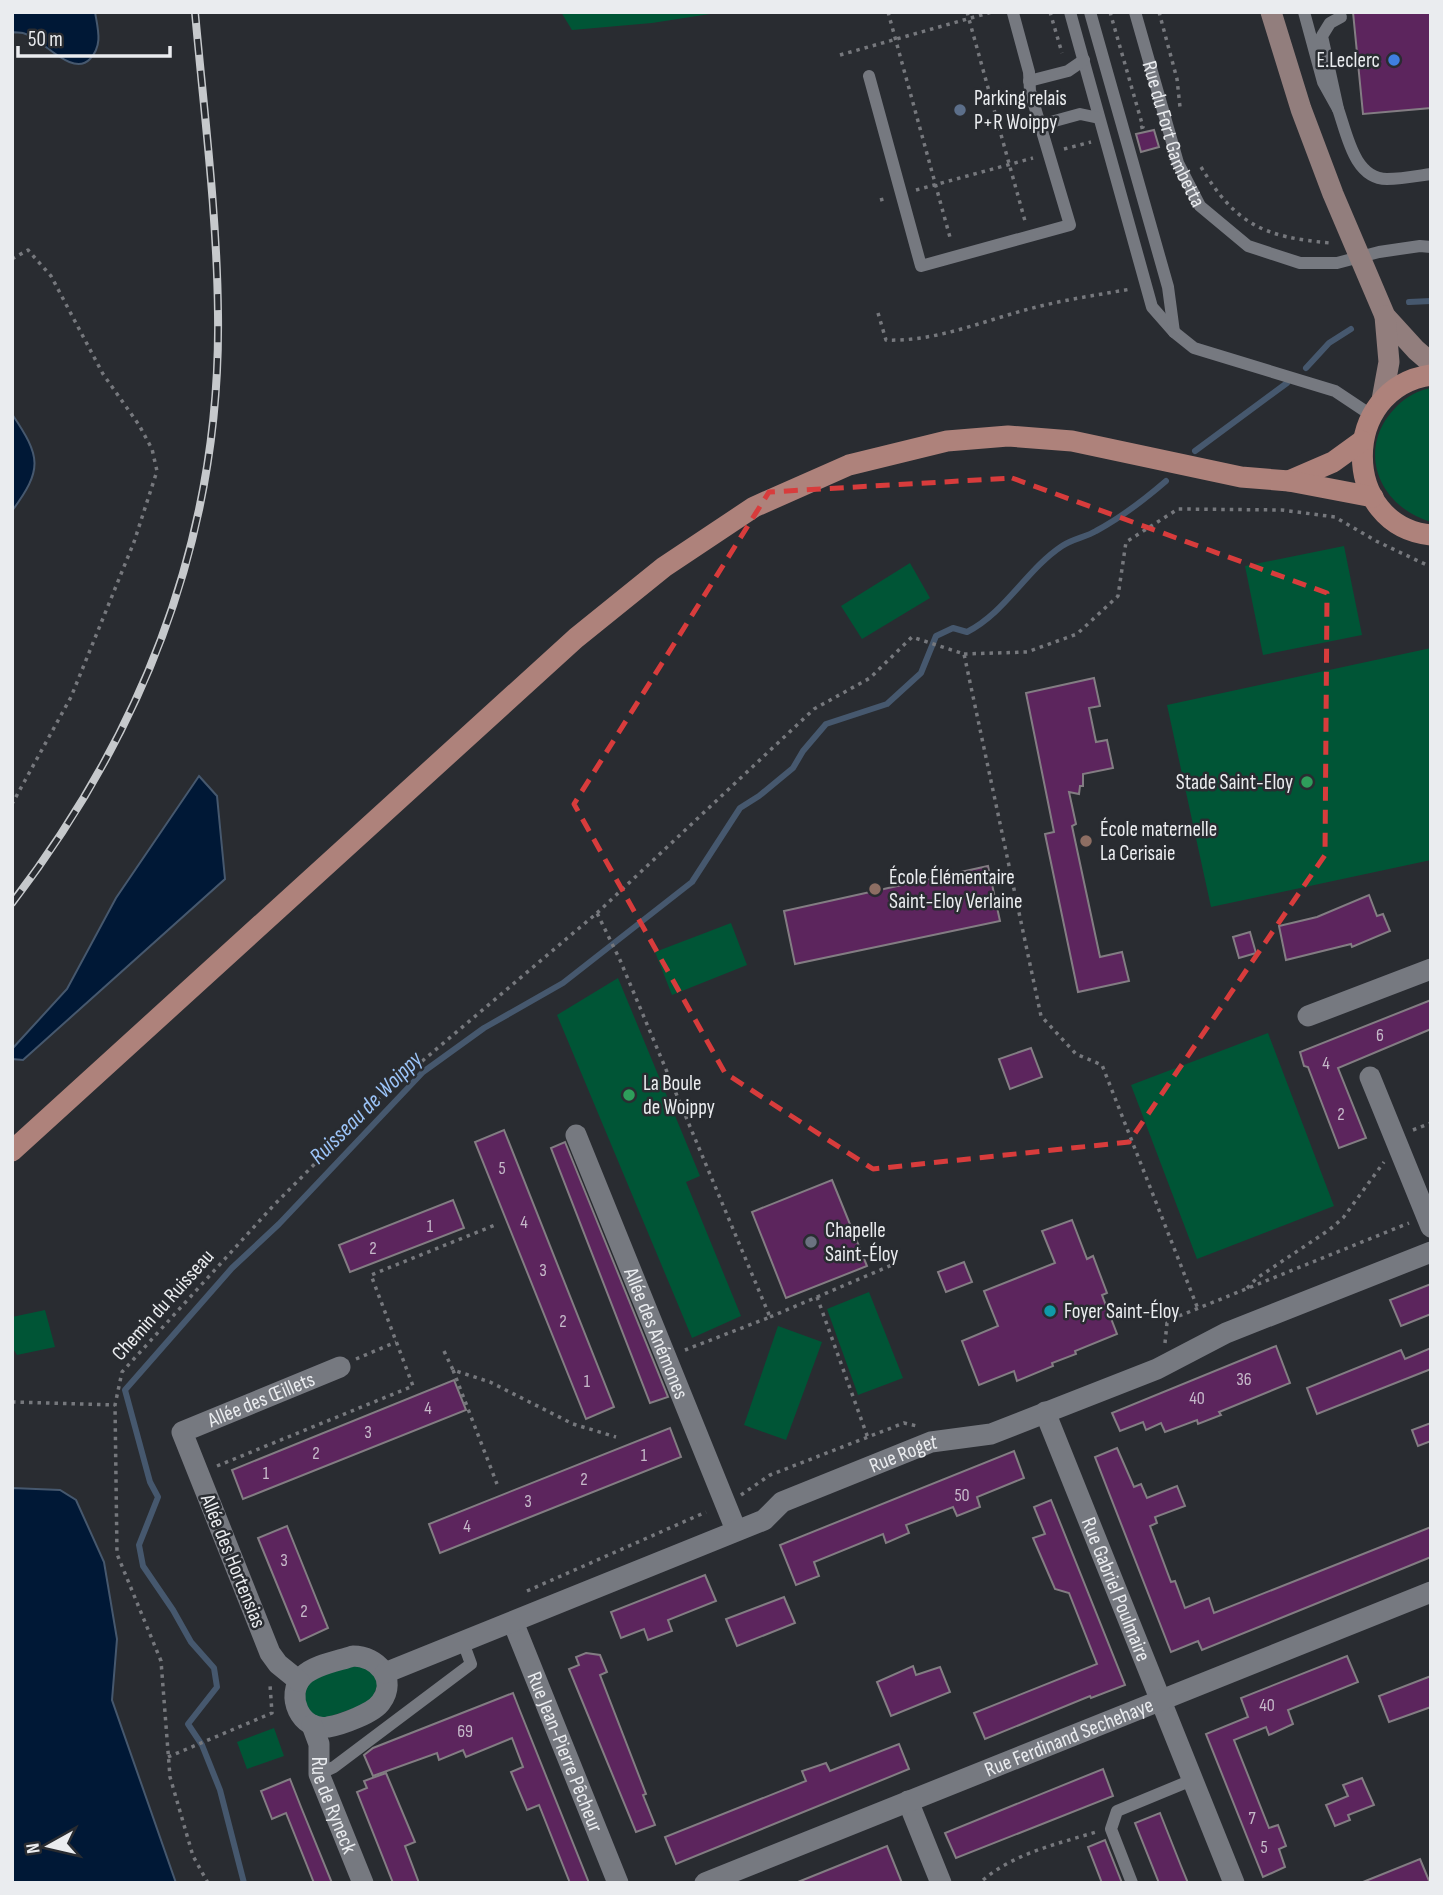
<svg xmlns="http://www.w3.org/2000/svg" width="1443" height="1895" viewBox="0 0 1443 1895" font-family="'Sofia Sans Condensed',sans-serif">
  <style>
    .green { fill: #005536 }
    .water { fill: #001836; stroke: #46586e; stroke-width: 2 }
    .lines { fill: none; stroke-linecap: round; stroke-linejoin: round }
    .stream { stroke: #46586e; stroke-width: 6 }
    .building { fill: #5c255d; stroke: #837d83; stroke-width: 2 }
    .path { stroke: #76787d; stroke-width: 3.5; stroke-dasharray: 3.5 5; stroke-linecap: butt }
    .service { stroke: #767980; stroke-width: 12 }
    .minor { stroke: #767980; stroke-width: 21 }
    .secondary { stroke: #927e7d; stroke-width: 21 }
    .primary { stroke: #ae827b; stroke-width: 21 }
    .rail-casing { stroke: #c6c9cc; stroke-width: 8 }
    .rail { stroke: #292c31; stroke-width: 5; stroke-dasharray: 16; stroke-linecap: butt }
    .marked { fill: none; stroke: #d83c3c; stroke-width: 5; stroke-dasharray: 14 9; stroke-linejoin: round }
    .shop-dot { fill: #3f7fe0; stroke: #292c31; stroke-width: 2.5 }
    .service-dot { fill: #5c6f8a; stroke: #292c31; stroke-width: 2.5 }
    .leisure-dot { fill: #2e9e5b; stroke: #292c31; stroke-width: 2.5 }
    .education-dot { fill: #8d6e63; stroke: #292c31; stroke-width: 2.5 }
    .worship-dot { fill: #6b7280; stroke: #292c31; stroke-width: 2.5 }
    .culture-dot { fill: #0f9aa8; stroke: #292c31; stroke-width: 2.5 }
    .labels { text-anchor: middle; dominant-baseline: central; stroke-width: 5; stroke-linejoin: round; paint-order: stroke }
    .number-label { font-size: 18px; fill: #c6baca }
    .poi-label { font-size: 21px; fill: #eaecef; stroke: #292c31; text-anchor: start }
    .street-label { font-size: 21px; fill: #eaecef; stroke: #292c31 }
    .water-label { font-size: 23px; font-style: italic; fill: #9cc4f8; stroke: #292c31 }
  </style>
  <rect width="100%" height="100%" fill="#292c31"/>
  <g class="green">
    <path d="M561,12H723L652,23L572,30Z"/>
    <path d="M1431,388V522C1377,506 1355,447 1397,406C1406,397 1418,390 1431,388Z"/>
    <path d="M1344,546L1362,635L1263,655L1245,566Z"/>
    <path d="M910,563L930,598L862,639L841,606Z"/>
    <path d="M1431,648V860L1211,907L1167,705Z"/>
    <path d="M731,923L747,965L672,995L655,952Z"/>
    <path d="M618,978L700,1176L686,1182L741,1316L692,1338L557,1015Z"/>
    <path d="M1268,1033L1334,1206L1197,1259L1131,1085Z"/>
    <path d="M869,1292L903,1378L858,1395L827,1309Z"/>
    <path d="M45,1310L55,1347L17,1355L12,1347V1317Z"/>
    <path d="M778,1326L822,1342L786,1440L744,1425Z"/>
    <path d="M361,1662L380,1680L370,1703L319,1720L302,1705L309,1680Z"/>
    <path d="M274,1728L284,1756L247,1769L237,1742Z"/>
  </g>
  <g class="water">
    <path d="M12,12H95C98,30 103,45 90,59C72,78 42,38 23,33C20,32 16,33 12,32Z"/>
    <path d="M12,414C41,457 43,469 12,511Z"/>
    <path d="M199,776L217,796L225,879L23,1060L12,1059V1049L67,989L116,898Z"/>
    <path d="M12,1488L60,1490L76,1500L104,1562L117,1639L112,1700L176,1883H12Z"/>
  </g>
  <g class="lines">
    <g class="stream">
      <path d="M1409,302L1431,301"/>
      <path d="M1306,368L1329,343L1351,329"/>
      <path d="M1195,451L1287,383"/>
      <path d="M244,1883L220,1790L202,1745L188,1724L217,1687L214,1668L191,1642L173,1610L143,1566L139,1545L158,1497L150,1482L125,1390L232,1268L279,1224L423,1072L484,1028L563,983L692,882L740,808L759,796L793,768L803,751L826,724L887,704L921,673L936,636L953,628L967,632C1006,612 1026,570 1062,546C1072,539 1086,537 1096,531C1122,517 1144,500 1166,481"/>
    </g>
  </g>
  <g class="building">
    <path d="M1353,12H1431V108L1363,114Z"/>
    <path d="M1154,130L1159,147L1141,152L1136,134Z"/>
    <path d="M1094,678L1100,706L1089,708L1096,742L1107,740L1113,768L1083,774V786H1080L1079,794L1069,792L1076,824L1072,826L1100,957L1122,952L1129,981L1078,992L1045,834L1054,832L1026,693Z"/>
    <path d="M988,866L1000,921L795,964L784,911Z"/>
    <path d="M1369,895L1377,916L1383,914L1390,931L1352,947L1351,944L1286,960L1279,926L1317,917Z"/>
    <path d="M1250,932L1256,953L1239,958L1233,937Z"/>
    <path d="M1431,1000V1029L1338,1068L1366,1138L1339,1148L1308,1067L1304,1066L1300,1052Z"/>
    <path d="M1031,1048L1042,1077L1010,1089L999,1059Z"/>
    <path d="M504,1130L614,1407L586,1419L475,1142Z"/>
    <path d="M565,1142L668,1397L650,1403L551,1148Z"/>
    <path d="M832,1180L867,1266L786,1298L752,1212Z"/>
    <path d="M453,1200L464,1228L350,1272L339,1245Z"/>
    <path d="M1072,1220L1087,1259L1093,1256L1107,1293L1102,1295L1117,1334L1075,1351L1076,1354L1052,1363L1053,1366L1017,1381L1014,1371L979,1385L962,1341L998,1326L984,1291L1055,1263L1042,1231Z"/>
    <path d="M964,1262L972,1282L946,1292L938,1272Z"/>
    <path d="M1431,1284V1314L1401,1326L1390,1300Z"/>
    <path d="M1276,1346L1290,1383L1219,1412L1221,1415L1198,1424L1197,1420L1165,1432L1161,1423L1146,1430L1143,1422L1120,1431L1112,1413Z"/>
    <path d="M1431,1348V1369L1317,1414L1307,1388L1401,1350L1405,1359Z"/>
    <path d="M454,1380L466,1410L243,1499L232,1470Z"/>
    <path d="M1431,1423V1441L1418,1446L1412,1430Z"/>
    <path d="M670,1428L681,1457L440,1553L429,1524Z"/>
    <path d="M1117,1448L1134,1487L1141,1484L1147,1498L1177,1486L1185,1506L1155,1517L1157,1523L1150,1526L1171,1582L1175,1581L1185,1608L1209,1598L1214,1613L1431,1527V1557L1202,1650L1198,1641L1171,1652L1095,1457Z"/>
    <path d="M1014,1451L1024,1478L977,1497L980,1507L957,1516L953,1507L906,1525L909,1533L886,1543L883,1534L814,1562L819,1576L796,1585L780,1545Z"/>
    <path d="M1051,1500L1125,1685L1091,1698L1090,1696L985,1739L974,1713L1097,1664L1069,1593L1055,1589L1033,1538L1045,1534L1034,1507Z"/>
    <path d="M287,1526L328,1628L300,1641L258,1538Z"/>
    <path d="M705,1575L716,1601L668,1620L672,1631L648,1640L644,1629L621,1638L611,1612Z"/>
    <path d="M784,1597L795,1623L737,1646L726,1619Z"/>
    <path d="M586,1653L600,1655L607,1672L600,1675L646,1794L643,1795L655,1825L636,1832L569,1669L579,1665L576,1657Z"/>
    <path d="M1347,1656L1358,1682L1288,1710L1293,1724L1269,1735L1266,1727L1234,1740L1269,1828L1278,1825L1286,1846L1279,1849L1285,1867L1263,1877L1206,1734L1248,1717L1241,1698Z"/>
    <path d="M913,1666L916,1675L940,1667L950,1692L891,1716L877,1682Z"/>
    <path d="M1431,1676V1707L1389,1722L1379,1696Z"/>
    <path d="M513,1693L520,1711L589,1883H570L539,1805L527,1810L511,1772L523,1767L512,1738L466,1757L463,1750L439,1760L437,1753L373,1776L364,1755L373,1748Z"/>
    <path d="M899,1744L909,1769L676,1864L665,1837L806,1781L802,1771L826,1763L830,1771Z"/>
    <path d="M1103,1769L1113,1796L956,1858L945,1833Z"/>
    <path d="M386,1773L415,1842L405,1846L419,1883H393L357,1792L367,1788L364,1781Z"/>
    <path d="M1362,1778L1374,1805L1348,1815L1350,1820L1335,1826L1326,1805L1348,1796L1343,1785Z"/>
    <path d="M290,1779L301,1807L332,1883H314L286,1813L272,1819L261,1791Z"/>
    <path d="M1160,1813L1181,1866L1188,1883H1159L1135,1823Z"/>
    <path d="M1105,1840L1122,1883H1102L1088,1847Z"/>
    <path d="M887,1846L902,1883H798V1882Z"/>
    <path d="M1420,1859L1430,1883H1363V1882Z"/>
  </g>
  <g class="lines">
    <g class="path">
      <path d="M888,12L951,241"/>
      <path d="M967,12L1025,221"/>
      <path d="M1050,12L1062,53"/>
      <path d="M1110,12L1143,127L1139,128"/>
      <path d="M1159,12L1177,79L1180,107"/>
      <path d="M840,55L992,12"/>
      <path d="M1064,149L1091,142"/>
      <path d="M1201,167C1236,225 1264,237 1330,243"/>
      <path d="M916,190L1033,158"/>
      <path d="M880,200L888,198"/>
      <path d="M12,259L28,250L51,276L103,374L139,425L152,449L157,471L134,542L71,697L12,804"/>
      <path d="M878,313L886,340C935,342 983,321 1029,309C1062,300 1097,295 1131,289"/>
      <path d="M964,654L1027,652L1077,634L1118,596L1126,542L1178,509L1282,510L1335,517L1376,541L1431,567"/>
      <path d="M597,913L814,709L870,678L912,637L964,654L1041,1016L1076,1054L1102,1065L1198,1309"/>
      <path d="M1413,1130L1431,1123"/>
      <path d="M1247,1288L1257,1278L1329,1230L1343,1218L1384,1162"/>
      <path d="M817,1297L892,1265"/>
      <path d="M770,1317L817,1297L868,1438"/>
      <path d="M1165,1343L1167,1323L1179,1316L1409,1223"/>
      <path d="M444,1351L453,1370L490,1382L573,1424L616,1437"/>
      <path d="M356,1359L396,1342"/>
      <path d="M453,1370L497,1484"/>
      <path d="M12,1402L115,1405"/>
      <path d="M217,1466L413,1386L371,1275L495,1225"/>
      <path d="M741,1495L770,1475L904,1423L917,1426"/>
      <path d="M527,1591L706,1512"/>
      <path d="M168,1757L272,1713L270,1685"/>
      <path d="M983,1880C1015,1853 1057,1844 1096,1832"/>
      <path d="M208,1883L193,1856L170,1777L161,1661L117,1554L115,1405L122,1372L273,1206L388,1090L597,913L620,960L770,1317L685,1350"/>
    </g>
    <g class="service">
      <path d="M1070,12L1152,307L1174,332L1194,348L1335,391L1371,415"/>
      <path d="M1090,12L1168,287L1174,332"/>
      <path id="s1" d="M1135,12L1178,163L1200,206L1248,246L1300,263H1337L1379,252L1420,246L1431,247"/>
      <path d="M1304,12L1323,82L1338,109L1322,36L1330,23L1341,17"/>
      <path d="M869,76L921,266L1070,225L1030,91L1029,72L1013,13"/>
      <path d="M1029,81L1068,71L1084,60"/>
      <path d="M1338,109C1347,134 1354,179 1387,179C1402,179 1417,176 1431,174"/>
      <path d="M1040,125L1080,114L1099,118"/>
      <path d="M319,1774L334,1767L471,1664L463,1642"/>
      <path d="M1132,1883L1111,1829L1117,1811L1192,1780"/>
    </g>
    <g class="minor">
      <path d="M1308,1016L1431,969"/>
      <path d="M1370,1077L1431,1227"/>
      <path id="s2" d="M576,1135L736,1530"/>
      <path id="s3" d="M1045,1412L1234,1883"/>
      <path id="s4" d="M513,1622L618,1883"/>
      <path d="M353,1656C377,1656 398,1679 381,1702C374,1713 341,1725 328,1727C301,1732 284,1695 303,1676C314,1665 338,1661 353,1656Z"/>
      <path id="s5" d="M385,1673L764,1520L782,1502L931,1442L991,1434L1157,1369L1226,1333L1431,1252"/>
      <path id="s6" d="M299,1681L278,1664L270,1653L182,1432L340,1367"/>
      <path id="s7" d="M312,1725L319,1744V1774L363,1883"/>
      <path d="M908,1801L941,1883"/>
      <path id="s8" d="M705,1883L1431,1592"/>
    </g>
    <g class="secondary">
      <path d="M1271,12L1301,109L1333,194L1385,316L1416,350L1431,363"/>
      <path d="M1382,400L1389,362L1385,316"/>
    </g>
    <g class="primary">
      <path d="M1431,375C1339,388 1340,526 1431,535"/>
      <path d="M1289,481L1333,462L1362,441"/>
      <path d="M12,1151L576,638L664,567L754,507L849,465L947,441L1008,436L1072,441L1241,477L1289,481L1373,497"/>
    </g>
    <defs>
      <path id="rail" d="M12,903C145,729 221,534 218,314C217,213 204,112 195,12"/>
    </defs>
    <use href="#rail" class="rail-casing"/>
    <use href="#rail" class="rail"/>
  </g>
  <path class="marked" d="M1012,478L1327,593L1325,855L1129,1142L873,1169L725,1073L574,804L769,492Z"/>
  <circle class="shop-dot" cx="1394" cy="60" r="7"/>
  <circle class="service-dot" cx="960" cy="110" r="7"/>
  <g class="leisure-dot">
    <circle cx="1307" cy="782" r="7"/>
    <circle cx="629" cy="1095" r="7"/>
  </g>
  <g class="education-dot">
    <circle cx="1086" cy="841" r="7"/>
    <circle cx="875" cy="889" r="7"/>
  </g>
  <circle class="worship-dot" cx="811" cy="1242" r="7"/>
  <circle class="culture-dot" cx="1050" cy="1311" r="7"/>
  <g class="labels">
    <g class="number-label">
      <text x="1380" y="1035">6</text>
      <text x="1326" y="1063">4</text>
      <text x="1341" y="1114">2</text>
      <text x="502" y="1168">5</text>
      <text x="524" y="1222">4</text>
      <text x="430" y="1226">1</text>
      <text x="373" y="1248">2</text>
      <text x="543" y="1270">3</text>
      <text x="563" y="1321">2</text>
      <text x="1244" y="1379">36</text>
      <text x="587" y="1381">1</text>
      <text x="1197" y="1398">40</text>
      <text x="428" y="1408">4</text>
      <text x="368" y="1432">3</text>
      <text x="316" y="1453">2</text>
      <text x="644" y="1455">1</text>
      <text x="266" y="1473">1</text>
      <text x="584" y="1479">2</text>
      <text x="962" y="1495">50</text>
      <text x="528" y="1501">3</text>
      <text x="467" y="1526">4</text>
      <text x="284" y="1560">3</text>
      <text x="304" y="1611">2</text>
      <text x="1267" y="1705">40</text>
      <text x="465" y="1731">69</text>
      <text x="1252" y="1818">7</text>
      <text x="1264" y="1847">5</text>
    </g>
    <g class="poi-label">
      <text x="1380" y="60" text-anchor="end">E.Leclerc</text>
      <text x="974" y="98">Parking relais<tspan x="974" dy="24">P+R Woippy</tspan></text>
      <text x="1293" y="782" text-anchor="end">Stade Saint-Eloy</text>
      <text x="1100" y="829">École maternelle<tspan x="1100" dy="24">La Cerisaie</tspan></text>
      <text x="889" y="877">École Élémentaire<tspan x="889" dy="24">Saint-Eloy Verlaine</tspan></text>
      <text x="643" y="1083">La Boule<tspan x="643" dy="24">de Woippy</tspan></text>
      <text x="825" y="1230">Chapelle<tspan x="825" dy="24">Saint-Éloy</tspan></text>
      <text x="1064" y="1311">Foyer Saint-Éloy</text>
    </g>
    <g class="street-label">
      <text stroke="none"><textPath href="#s1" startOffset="128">Rue du Fort Gambetta</textPath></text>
      <text transform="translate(163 1305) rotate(-48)">Chemin du Ruisseau</text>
      <text stroke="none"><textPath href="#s2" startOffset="214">Allée des Anémones</textPath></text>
      <text stroke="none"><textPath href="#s6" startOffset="364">Allée des Œillets</textPath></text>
      <text stroke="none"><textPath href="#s5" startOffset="565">Rue Roget</textPath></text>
      <text transform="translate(233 1561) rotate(68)">Allée des Hortensias</text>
      <text stroke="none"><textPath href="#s3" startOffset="191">Rue Gabriel Poulmaire</textPath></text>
      <text stroke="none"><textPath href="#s8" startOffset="392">Rue Ferdinand Sechehaye</textPath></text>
      <text stroke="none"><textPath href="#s4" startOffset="140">Rue Jean-Pierre Pêcheur</textPath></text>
      <text stroke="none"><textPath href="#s7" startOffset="84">Rue de Ryneck</textPath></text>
    </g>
    <g class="water-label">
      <text transform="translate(366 1108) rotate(-45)">Ruisseau de Woippy</text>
    </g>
  </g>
  <rect width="1443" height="1895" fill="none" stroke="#eaecef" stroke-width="28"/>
  <g transform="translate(49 1846) rotate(262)" stroke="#292c31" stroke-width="5" paint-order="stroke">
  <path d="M0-5L12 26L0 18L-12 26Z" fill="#eaecef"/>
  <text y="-10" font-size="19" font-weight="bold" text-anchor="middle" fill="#eaecef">N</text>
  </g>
  <path d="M18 46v10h152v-10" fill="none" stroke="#eaecef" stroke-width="3.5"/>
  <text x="28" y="46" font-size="21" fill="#eaecef" stroke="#292c31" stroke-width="5" paint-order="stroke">50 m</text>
</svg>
